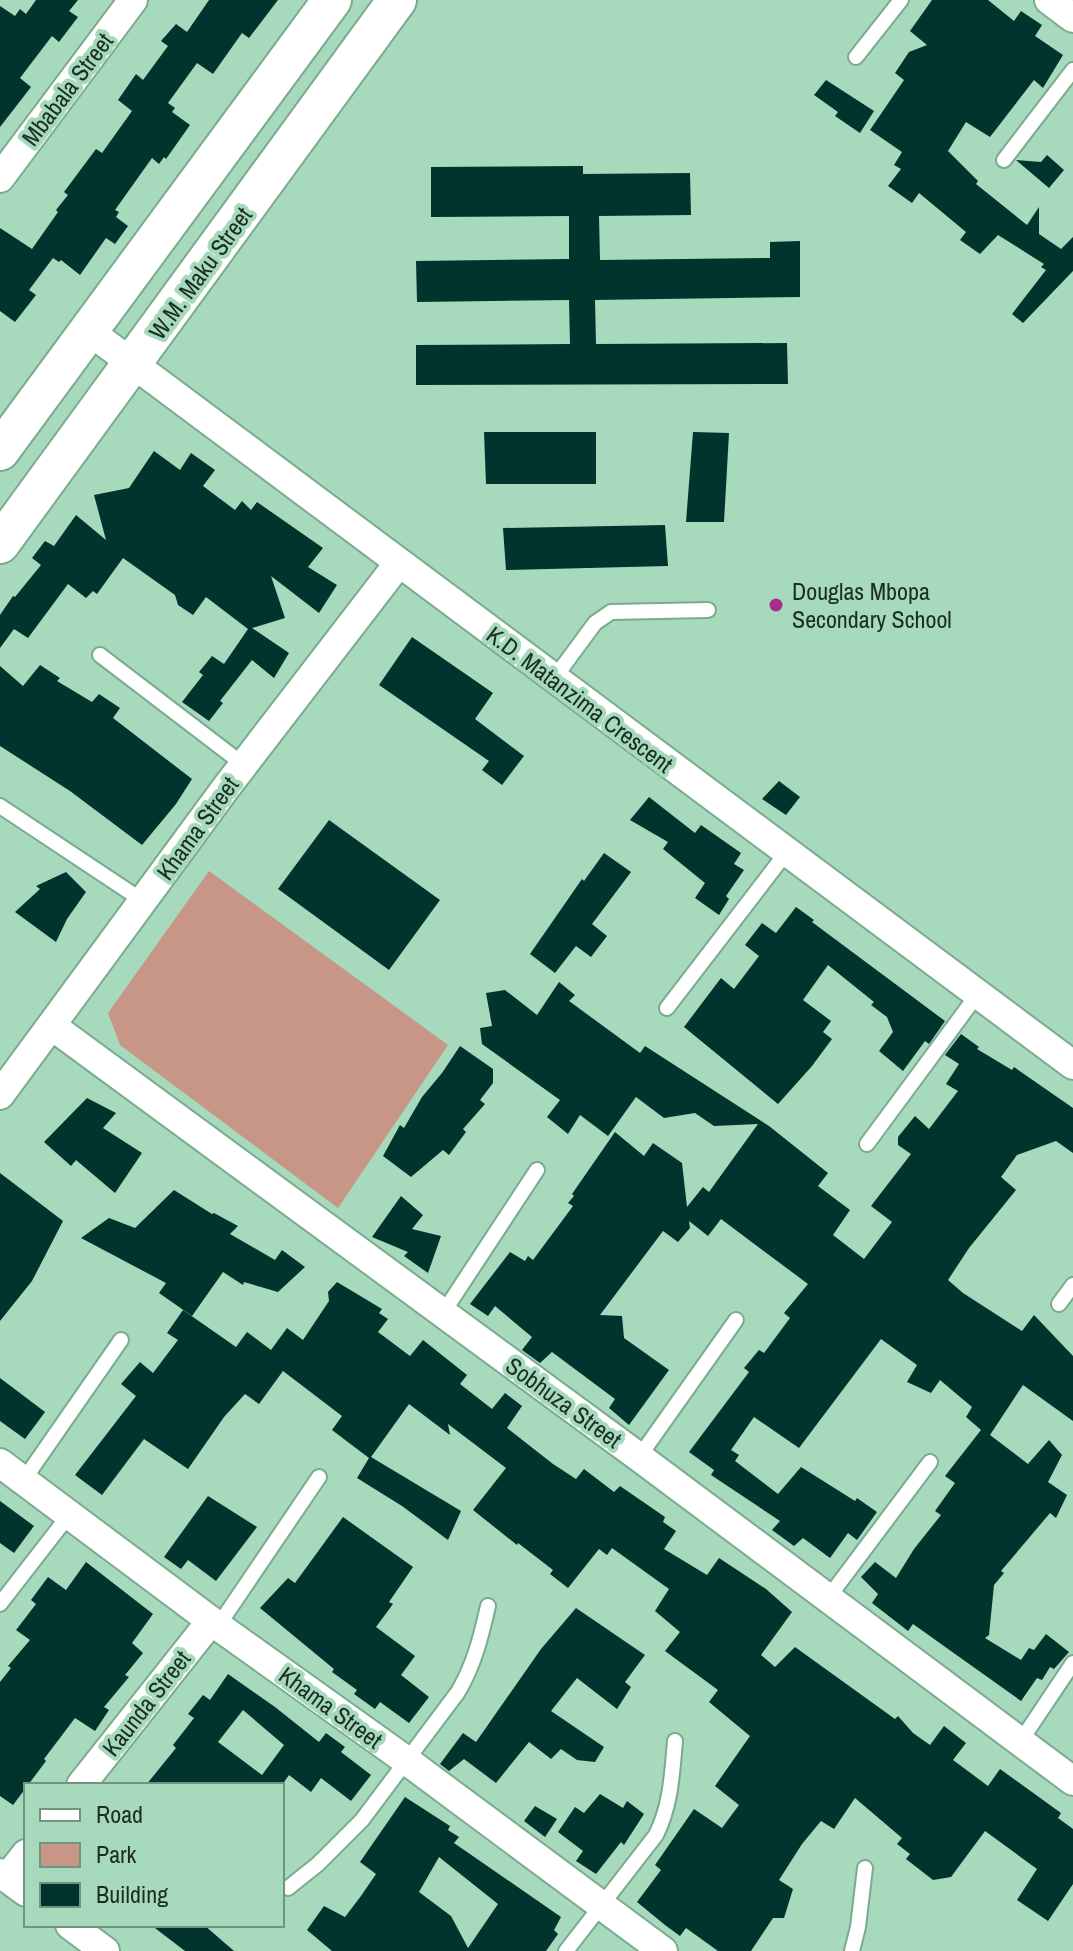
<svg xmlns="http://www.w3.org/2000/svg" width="1073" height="1951" viewBox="0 0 1073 1951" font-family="'Archivo Narrow',sans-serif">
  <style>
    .green { fill: #c79686 }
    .building { fill: #00342c; fill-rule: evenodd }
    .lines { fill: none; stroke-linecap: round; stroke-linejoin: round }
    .lane-casing { stroke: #7aab8f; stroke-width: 18 }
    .street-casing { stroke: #7aab8f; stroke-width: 32 }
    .secondary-casing { stroke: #7aab8f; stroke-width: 42 }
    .lane { stroke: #fff; stroke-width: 14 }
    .street { stroke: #fff; stroke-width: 28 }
    .secondary { stroke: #fff; stroke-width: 38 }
    .poi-dot { fill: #a42e88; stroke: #a7d9bc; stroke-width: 3 }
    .labels { text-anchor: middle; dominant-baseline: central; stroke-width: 8; stroke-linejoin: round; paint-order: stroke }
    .street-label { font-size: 24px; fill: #1a2e23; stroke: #a7d9bc }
    .poi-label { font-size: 24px; fill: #1a2e23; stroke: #a7d9bc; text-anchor: start }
  </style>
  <rect width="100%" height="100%" fill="#a7d9bc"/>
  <path class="green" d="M209,871L448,1045L338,1208L120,1045L108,1013Z"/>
  <g class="building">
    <path d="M36,0H78L69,11L78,17L59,42L52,36L20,78L31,87L0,127V6L15,16L20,9L26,14Z"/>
    <path d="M209,0H278L249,38L242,33L213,74L197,63L168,103L175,108L172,112L190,125L166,159L164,157L159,164L152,158L115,210L119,212L116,217L128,226L115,244L106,238L80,275L61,260L59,262L53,258L29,290L36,295L15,322L0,311V228L32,249L58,212L56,210L68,195L64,192L96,149L102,153L132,111L118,100L136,74L143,80L168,46L161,41L176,24L187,32Z"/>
    <path d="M932,0H988L1014,21L1021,11L1042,25L1035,36L1063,55L1043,88L1034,80L990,137L966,122L948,151L978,181L976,184L1027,225L1039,207V234L1061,249L1073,237V271L1023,323L1012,314L1046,270L1041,267L1044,264L998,235L980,254L960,240L966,232L919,193L912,203L888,186L901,169L894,165L902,152L870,130L904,80L895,73L909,52L927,45L910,31Z"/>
    <path d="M826,80L874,111L860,133L835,116L838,112L814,95Z"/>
    <path d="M1047,155L1064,170L1049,188L1016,160L1041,162Z"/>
    <path d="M583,166V174L690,173L691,215L599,216L600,260L770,258V242L800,241V297L595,300L596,344L787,343L788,384L416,385V345L570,344L569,300L417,302L416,261L569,259V216L431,217V167Z"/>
    <path d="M484,432H596V484H486Z"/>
    <path d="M693,432L729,433L724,522H686Z"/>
    <path d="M154,451L180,470L191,453L215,470L203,486L235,510L242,501L251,510L257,502L323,548L308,567L337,585L319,613L271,576L285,618L252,628L289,653L274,678L252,660L220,701L223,703L209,721L182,702L203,675L199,672L212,656L224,664L248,629L206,597L193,615L178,605L175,595L123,558L97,594L93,591L86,598L68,584L28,638L14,629L0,648V615L13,596L15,597L41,565L32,558L45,541L54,546L76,515L106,540L94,495L129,488Z"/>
    <path d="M665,525L668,566L506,570L503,528Z"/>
    <path d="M412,637L493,693L475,719L524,756L502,785L482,770L489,761L379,685Z"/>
    <path d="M40,665L60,678L57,681L92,702L99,694L120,708L113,718L192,779L176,804L142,845L70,791L0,746V666L23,686Z"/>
    <path d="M779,781L800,797L786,815L762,799Z"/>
    <path d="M649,797L695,833L701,825L741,853L734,864L744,870L726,896L729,899L719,915L695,898L705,883L663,849L668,842L630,820Z"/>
    <path d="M329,820L440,900L389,970L278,889Z"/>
    <path d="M604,853L631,872L592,924L607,936L591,957L576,946L555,973L530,954L582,879L584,881Z"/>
    <path d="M66,872L86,892L67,919L56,942L15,912L40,889L36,886Z"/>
    <path d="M796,907L814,920L812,922L945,1021L929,1044L925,1041L903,1071L879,1051L893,1032L887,1017L871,1005L874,1002L828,965L803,1000L831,1021L823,1032L832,1039L812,1066L778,1104L684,1027L721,978L734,989L759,956L745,945L762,923L776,933Z"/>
    <path d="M559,982L575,995L569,1001L640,1053L645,1046L769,1126L828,1173L818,1186L850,1210L833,1235L864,1259L892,1222L871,1206L911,1154L898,1145V1137L915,1116L929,1129L958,1091L946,1084L959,1064L945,1055L961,1034L979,1047L977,1049L1012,1070L1014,1067L1073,1108V1153L1056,1141L1017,1155L1001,1177L1016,1190L969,1248L948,1280L963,1293L1022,1331L1034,1315L1073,1356V1421L1023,1385L990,1435L1028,1464L1049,1440L1062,1455L1048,1482L1067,1495L1056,1518L1050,1513L1001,1571L1004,1573L994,1585L989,1635L985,1638L1021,1660L1029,1648L1034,1650L1046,1634L1069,1652L1054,1669L1050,1667L1042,1680L1037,1678L1021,1701L913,1624L908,1631L872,1603L878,1594L861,1577L875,1562L896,1578L914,1549L941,1515L935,1511L955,1483L945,1476L981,1430L966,1417L972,1407L940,1380L931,1393L907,1382L917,1365L881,1339L799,1448L754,1417L731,1450L739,1455L735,1461L778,1494L801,1467L855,1501L857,1498L877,1512L857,1540L848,1533L830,1558L803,1538L794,1546L772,1530L780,1521L711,1475L714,1470L689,1452L749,1372L744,1368L759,1350L764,1353L790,1318L784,1313L808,1284L721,1219L708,1236L689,1221L690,1228L678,1242L663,1231L600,1315L622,1316L624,1338L669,1370L629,1425L609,1408L615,1399L552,1352L540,1363L522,1350L532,1337L495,1306L488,1316L470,1304L510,1252L525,1261L528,1256L533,1260L573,1206L568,1203L574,1196L572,1194L615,1132L644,1156L653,1143L682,1163L687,1207L703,1187L709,1192L758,1124L714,1126L695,1113L664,1118L636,1097L608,1136L580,1115L568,1134L547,1117L560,1100L482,1044L480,1028L492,1026L486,993L505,990L537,1015Z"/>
    <path d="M460,1046L493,1069V1083L480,1100L485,1104L463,1129L466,1132L449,1155L443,1150L411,1177L383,1156L400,1125L404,1128L422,1097L442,1073Z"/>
    <path d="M87,1098L116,1113L103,1128L142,1153L115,1193L76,1160L71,1166L44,1142Z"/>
    <path d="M0,1173L63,1221L32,1281L0,1321Z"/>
    <path d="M174,1190L212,1214L214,1213L238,1226L230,1234L275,1260L282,1250L305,1267L278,1292L244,1282L243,1285L223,1272L192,1316L159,1293L166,1283L81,1238L109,1218L135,1228Z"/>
    <path d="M401,1196L423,1215L412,1229L441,1236L428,1273L404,1256L408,1252L372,1237Z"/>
    <path d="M337,1282L382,1309L379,1313L388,1319L378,1332L410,1356L423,1340L467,1375L460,1384L492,1409L505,1393L522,1406L507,1428L553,1464L576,1479L584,1469L614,1492L620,1486L665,1517L663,1522L676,1531L664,1549L707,1575L719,1558L766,1589L792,1612L761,1655L775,1667L795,1647L895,1719L898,1716L913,1733L930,1745L944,1726L966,1743L953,1760L988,1786L1000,1769L1061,1813L1058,1818L1073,1829V1884L1048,1921L1017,1900L1037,1869L985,1831L951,1877L933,1880L906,1859L910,1854L897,1844L902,1838L855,1798L834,1829L821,1821L802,1844L779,1880L793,1889L784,1918H773L751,1951H718L686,1928L680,1936L665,1925L637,1902L661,1870L655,1865L694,1809L722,1828L739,1805L715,1786L750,1736L709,1702L718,1690L665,1651L680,1632L655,1611L669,1589L612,1548L607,1555L599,1549L568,1588L550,1574L553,1570L518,1543L517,1545L473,1510L506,1468L448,1424L450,1435L409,1404L371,1457L461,1511L448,1540L402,1506L357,1478L369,1458L332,1430L342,1416L283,1371L259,1404L245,1394L224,1417L188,1469L144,1439L102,1495L75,1475L136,1396L121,1384L140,1362L153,1373L178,1340L167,1333L183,1310L236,1347L247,1332L271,1350L287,1328L303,1340L329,1301L328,1292Z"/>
    <path d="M0,1378L45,1412L25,1439L0,1421Z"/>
    <path d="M208,1496L257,1527L216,1581L188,1560L181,1569L164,1557Z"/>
    <path d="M0,1501L34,1526L14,1553L0,1543Z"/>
    <path d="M343,1517L413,1567L389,1602L393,1604L376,1627L415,1656L401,1675L429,1697L409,1723L380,1702L375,1709L354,1694L357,1690L332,1672L334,1669L260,1608L288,1578L295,1583Z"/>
    <path d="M86,1562L153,1614L132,1643L143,1653L125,1675L129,1677L104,1707L109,1710L95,1731L75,1718L44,1759L46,1761L13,1805L0,1796V1682L11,1668L8,1666L30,1640L16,1630L36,1604L31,1600L48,1577L66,1590Z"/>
    <path d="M576,1608L645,1655L625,1682L631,1687L617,1709L577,1678L551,1711L604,1747L595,1762L577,1760L561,1749L551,1759L529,1742L496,1783L464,1759L449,1771L440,1764L463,1733L476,1742L541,1649Z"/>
    <path d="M228,1674L275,1707L319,1742L326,1733L345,1747L341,1752L371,1775L351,1801L321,1778L311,1792L289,1775L282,1785H146L176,1748L173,1745L194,1718L188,1714L203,1695L210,1700ZM243,1710L284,1745L262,1775L218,1742Z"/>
    <path d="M600,1794L623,1808L627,1801L644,1814L624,1845L621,1842L596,1874L576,1861L583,1851L558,1832L575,1807L584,1813Z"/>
    <path d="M405,1797L450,1826L448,1830L459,1837L454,1843L561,1917L554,1930L558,1934L546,1951H332L307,1930L324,1906L345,1917L361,1896L376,1874L360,1862ZM439,1857L498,1904L468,1948L451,1916L419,1892Z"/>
    <path d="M535,1806L557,1819L545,1837L524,1821Z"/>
    <path d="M151,1925H204L234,1951H185Z"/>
  </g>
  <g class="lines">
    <defs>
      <g id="lane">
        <path d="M856,57L901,0"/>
        <path d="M1004,160L1073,70"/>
        <path d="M100,655L244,765"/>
        <path d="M553,680L595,623L611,612L708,610"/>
        <path d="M0,806L143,901"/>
        <path d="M667,1008L786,853"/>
        <path d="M867,1144L977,995"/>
        <path d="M1059,1304L1073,1285"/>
        <path d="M443,1313L537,1170"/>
        <path d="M639,1457L736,1320"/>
        <path d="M23,1481L121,1340"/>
        <path d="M828,1598L930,1462"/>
        <path d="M0,1604L69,1515"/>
        <path d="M218,1626L319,1477"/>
        <path d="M1020,1742L1073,1663"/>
        <path d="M288,1888L318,1864L362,1820L458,1692C474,1665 481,1637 488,1606"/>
        <path d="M566,1951L656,1835C671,1805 672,1774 675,1741"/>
        <path d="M852,1951L858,1927L865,1868"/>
      </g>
      <g id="street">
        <path d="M1049,0L1073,18"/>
        <path d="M0,178L133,0"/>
        <path d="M89,331L1073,1065"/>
        <path d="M52,1026L639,1457L1073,1781"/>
        <path d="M0,1095L225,789L398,564"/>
        <path d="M0,1463L218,1626L407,1761L663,1951"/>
        <path d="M81,1785L211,1621"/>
        <path d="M0,1873L26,1892"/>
        <path d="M7,1878L26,1854"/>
        <path d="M70,1925L105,1951"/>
      </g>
      <g id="secondary">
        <path d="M0,451L332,0"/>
        <path d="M0,544L397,0"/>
      </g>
    </defs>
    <use href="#lane" class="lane-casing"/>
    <use href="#street" class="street-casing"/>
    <use href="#secondary" class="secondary-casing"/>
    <use href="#lane" class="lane"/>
    <use href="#street" class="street"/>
    <use href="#secondary" class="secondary"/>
  </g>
  <circle class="poi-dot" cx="776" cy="605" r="8"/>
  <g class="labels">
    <g class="street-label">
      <text transform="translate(67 89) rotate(-53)">Mbabala Street</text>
      <text transform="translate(200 273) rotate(-54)">W.M. Maku Street</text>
      <text transform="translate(580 699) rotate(37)">K.D. Matanzima Crescent</text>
      <text transform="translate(197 828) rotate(-54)">Khama Street</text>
      <text transform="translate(564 1402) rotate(36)">Sobhuza Street</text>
      <text transform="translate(146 1703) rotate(-52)">Kaunda Street</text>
      <text transform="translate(331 1707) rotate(36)">Khama Street</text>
    </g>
    <g class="poi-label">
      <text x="792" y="591">Douglas Mbopa<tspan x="792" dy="28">Secondary School</tspan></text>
    </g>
  </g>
  <rect x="24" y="1783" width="260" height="144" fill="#a7d9bc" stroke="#6f957f" stroke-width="2"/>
  <rect x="40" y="1809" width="40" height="12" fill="#ffffff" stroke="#6f957f" stroke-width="2"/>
  <text x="96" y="1823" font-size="24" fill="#1a2e23">Road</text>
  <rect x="40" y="1843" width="40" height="24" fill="#c79686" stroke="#6f957f" stroke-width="2"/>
  <text x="96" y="1863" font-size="24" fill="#1a2e23">Park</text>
  <rect x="40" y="1883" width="40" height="24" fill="#00342c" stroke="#6f957f" stroke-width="2"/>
  <text x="96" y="1903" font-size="24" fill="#1a2e23">Building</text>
</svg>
